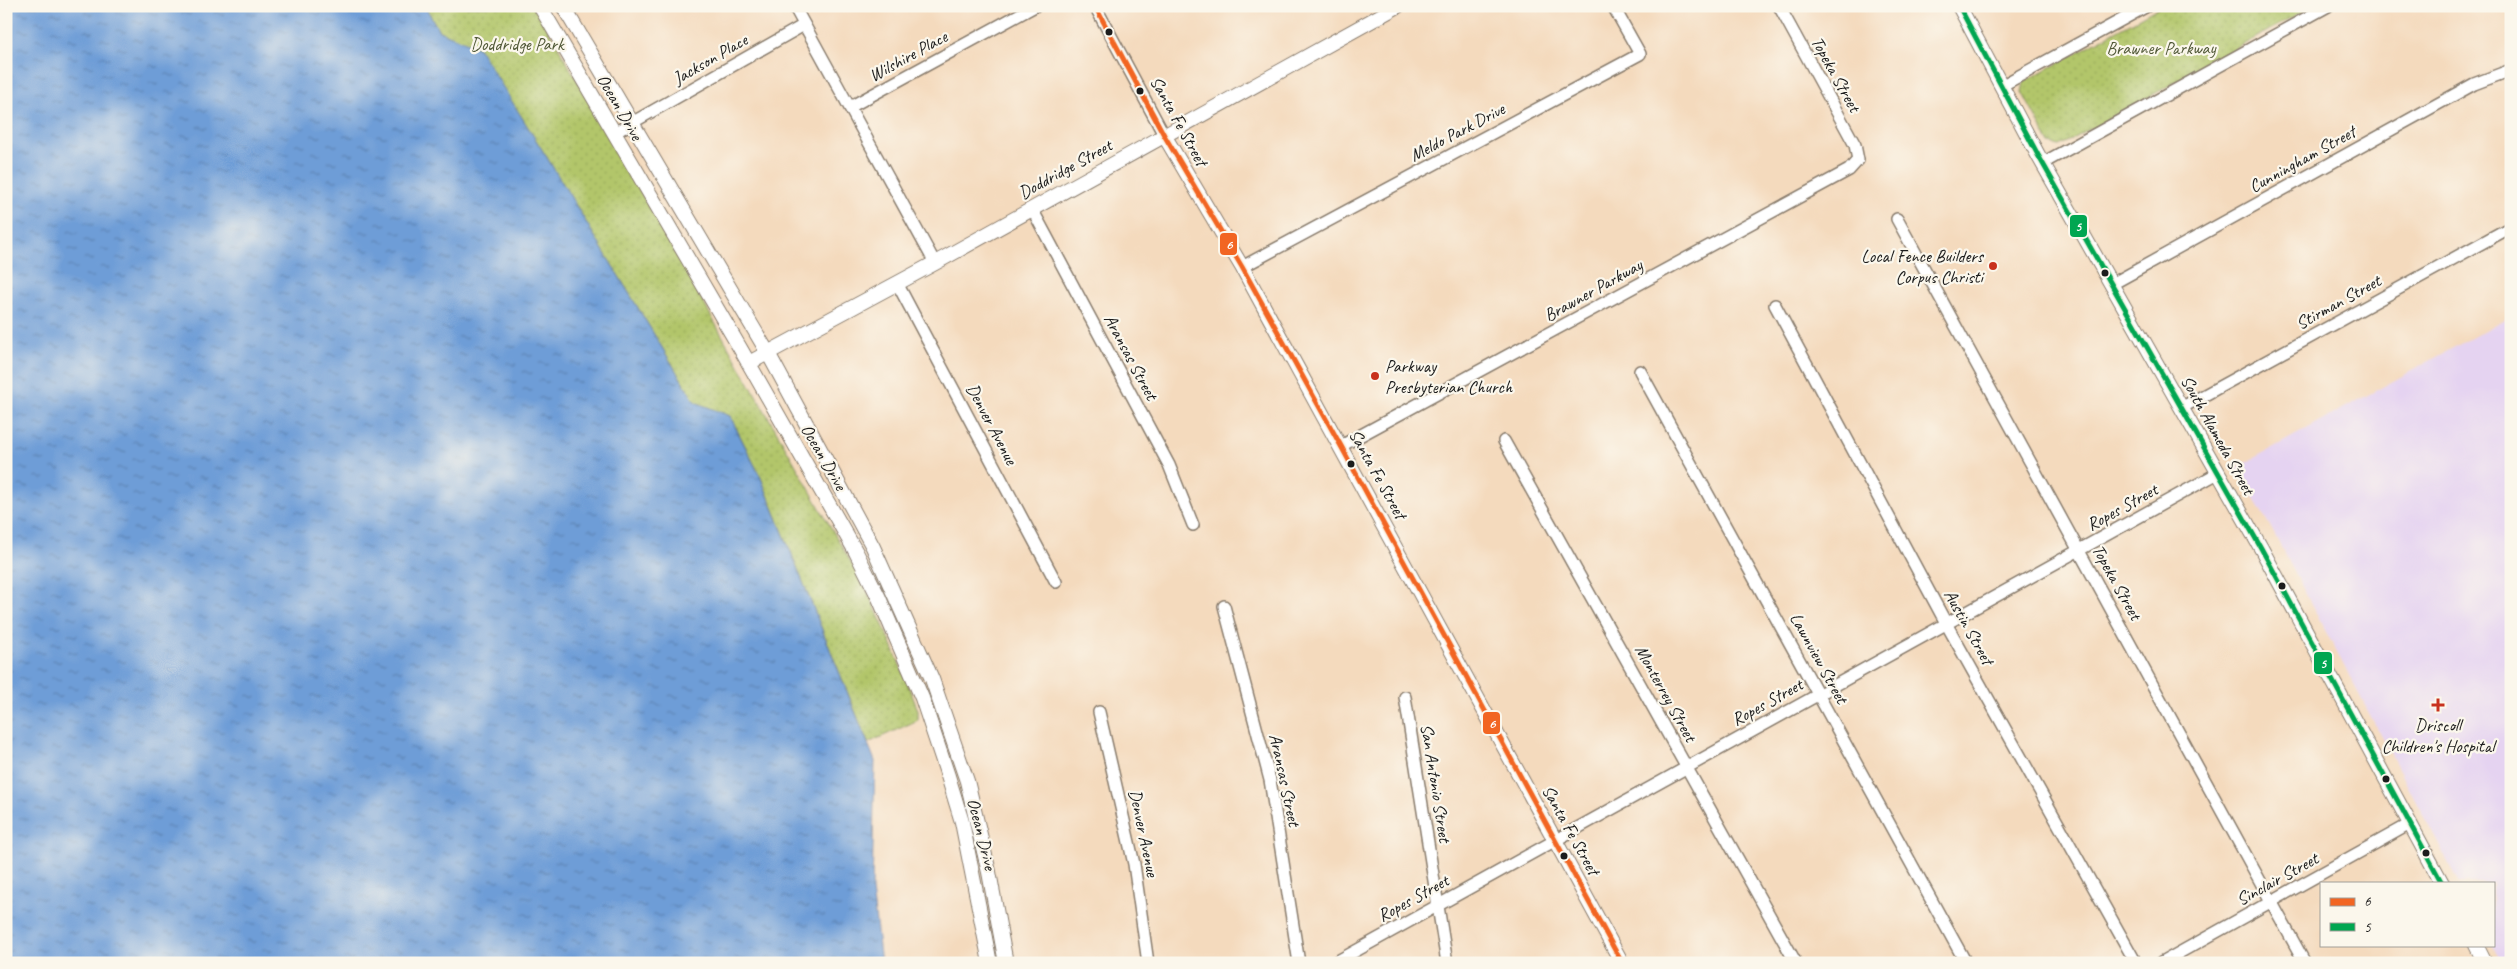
<svg xmlns="http://www.w3.org/2000/svg" width="2517" height="969" viewBox="0 0 2517 969" font-family="Caveat,sans-serif">
  <style>
    .built { fill: #e5d3f1 }
    .park { fill: url(#park-dots); stroke: #677143 }
    .water { fill: url(#water-ripples); stroke: #455c7a }
    .lines { fill: none; stroke-linecap: round; stroke-linejoin: round }
    .minor-casing { stroke: #887b6c; stroke-width: 14 }
    .major-casing { stroke: #887b6c; stroke-width: 16 }
    .minor { stroke: #fff; stroke-width: 11 }
    .major { stroke: #fff; stroke-width: 14 }
    .bus-1-casing { stroke: #fbf7ec; stroke-width: 9 }
    .bus-2-casing { stroke: #fbf7ec; stroke-width: 9 }
    .bus-1 { stroke: #f26522; stroke-width: 5 }
    .bus-2 { stroke: #00a651; stroke-width: 5 }
    .bus-dot { fill: #1c1c1c; stroke: #fbf7ec; stroke-width: 2 }
    .poi-dot { fill: #c8321e; stroke: #fbf7ec; stroke-width: 2 }
    .labels { text-anchor: middle; dominant-baseline: central; stroke-width: 4.5; stroke-linejoin: round; paint-order: stroke }
    .park-label { font-size: 18px; fill: #505837; stroke: #fbf7ec }
    .street-label { font-size: 18px; fill: #1c1c1c; stroke: #fbf7ec }
    .poi-label { font-size: 18px; fill: #1c1c1c; stroke: #fbf7ec; text-anchor: end }
    .line-badge { stroke: #fbf7ec; stroke-width: 2 }
    .badge-label { font-size: 14px; text-anchor: middle; font-weight: bold; fill: #fff }
  </style>
  <defs>
    <pattern id="park-dots" width="8" height="8" patternUnits="userSpaceOnUse" patternTransform="scale(1.25)"><rect width="8" height="8" fill="#b2c66a"/><path d="M2 2h.1M6 6h.1" fill="none" stroke="#98aa5b" stroke-width="1.8" stroke-linecap="round"/></pattern>
    <pattern id="water-ripples" width="26" height="14" patternUnits="userSpaceOnUse" patternTransform="scale(1.25)"><rect width="26" height="14" fill="#6e9dd7"/><path d="M2 4q2-2 4 0t4 0M15 11q2-2 4 0t4 0" fill="none" stroke="#5a7fae"/></pattern>
  </defs>
  <rect width="100%" height="100%" fill="#fbf7ec"/>
  <filter id="ink" filterUnits="userSpaceOnUse"><feTurbulence type="fractalNoise" baseFrequency=".02" numOctaves="2"/><feDisplacementMap in="SourceGraphic" scale="10" xChannelSelector="R" yChannelSelector="G"/><feConvolveMatrix kernelMatrix="1 2 1 2 8 2 1 2 1" color-interpolation-filters="sRGB"/></filter>
  <filter id="wash" filterUnits="userSpaceOnUse"><feTurbulence type="fractalNoise" baseFrequency=".0096" numOctaves="4" result="noise"/><feDisplacementMap in="SourceGraphic" scale="20" xChannelSelector="R" yChannelSelector="G"/><feGaussianBlur stdDeviation="1.12" result="paint"/><feColorMatrix in="noise" values="0 0 0 0 0 0 0 0 0 0 0 0 0 0 0 0 0 1.4 0 .05"/><feComposite in="paint" operator="in"/></filter>
  <g filter="url(#wash)">
    <rect width="100%" height="100%" fill="#f4dabd"/>
    <path class="built" d="M2511,316V958L2502,963L2492,945L2493,883H2459L2270,526L2236,468Z"/>
    <g class="park">
      <path d="M425,6H535L866,589L889,638L918,710V720L868,743L761,478L730,416L695,402L546,156L478,48L439,31Z"/>
      <path d="M2161,6H2313L2060,146L2050,144L2022,92L2024,82Z"/>
    </g>
    <path class="water" d="M6,6H425L439,31L478,47L546,156L695,402L730,416L761,478L875,761L872,890L881,963H6Z"/>
  </g>
  <g filter="url(#ink)">
    <g class="lines">
      <defs>
        <g id="minor">
          <path d="M794,6L935,263"/>
          <path d="M1095,6L1164,135"/>
          <path d="M2001,86L2147,6"/>
          <path d="M850,107L1035,6"/>
          <path d="M614,133L804,25"/>
          <path d="M2043,163L2328,6"/>
          <path d="M1032,209L1169,465L1193,525"/>
          <path d="M1897,219L2305,963"/>
          <path d="M1242,267L1640,54L1613,6"/>
          <path d="M897,283L1056,582"/>
          <path d="M2112,284L2474,84L2511,70"/>
          <path d="M1775,305L1947,625L2136,963"/>
          <path d="M1640,371L1966,963"/>
          <path d="M2181,408L2511,227"/>
          <path d="M1504,441L1796,963"/>
          <path d="M1341,446L1849,170L1858,160L1855,145L1779,6"/>
          <path d="M1224,606L1270,780L1299,963"/>
          <path d="M1405,697L1447,963"/>
          <path d="M1099,712L1134,864L1148,963"/>
          <path d="M1334,963L2218,473"/>
          <path d="M2161,963L2410,824"/>
        </g>
        <g id="major">
          <path d="M540,6L740,348L856,552L879,598L922,698L948,776L962,822L990,963"/>
          <path d="M563,6L768,353L873,547L932,679L967,781L989,872L1006,963"/>
          <path d="M1959,6L2038,155L2261,548L2442,883"/>
          <path d="M1164,135L1242,267L1622,963"/>
          <path d="M749,363L935,263L1398,6"/>
          <path d="M2476,945L2485,963"/>
        </g>
      </defs>
      <use href="#minor" class="minor-casing"/>
      <use href="#major" class="major-casing"/>
      <use href="#minor" class="minor"/>
      <use href="#major" class="major"/>
      <defs>
        <path id="bus-1" d="M1095,6L1164,135L1242,267L1341,446L1622,963"/>
        <path id="bus-2" d="M1959,6L2038,155L2261,548L2442,883"/>
      </defs>
      <use href="#bus-1" class="bus-1-casing"/>
      <use href="#bus-2" class="bus-2-casing"/>
      <use href="#bus-1" class="bus-1"/>
      <use href="#bus-2" class="bus-2"/>
    </g>
  </g>
  <g class="bus-dot">
    <circle cx="1109" cy="32" r="4.5"/>
    <circle cx="1140" cy="91" r="4.5"/>
    <circle cx="2105" cy="273" r="4.5"/>
    <circle cx="1351" cy="464" r="4.5"/>
    <circle cx="2282" cy="586" r="4.5"/>
    <circle cx="2386" cy="779" r="4.5"/>
    <circle cx="2426" cy="853" r="4.5"/>
    <circle cx="1564" cy="856" r="4.5"/>
  </g>
  <g class="poi-dot">
    <circle cx="1993" cy="266" r="5"/>
    <circle cx="1375" cy="376" r="5"/>
    <path d="M2435.5 697.5h5v5h5v5h-5v5h-5v-5h-5v-5h5z"/>
  </g>
  <g class="labels">
    <g class="park-label">
      <text x="517" y="44">Doddridge Park</text>
      <text x="2161" y="48">Brawner Parkway</text>
    </g>
    <g class="street-label">
      <text transform="translate(908 56) rotate(-29)">Wilshire Place</text>
      <text transform="translate(710 59) rotate(-30)">Jackson Place</text>
      <text transform="translate(1836 74) rotate(61)">Topeka Street</text>
      <text transform="translate(620 107) rotate(60)">Ocean Drive</text>
      <text transform="translate(1179 121) rotate(61)">Santa Fe Street</text>
      <text transform="translate(1457 132) rotate(-28)">Meldo Park Drive</text>
      <text transform="translate(2302 159) rotate(-29)">Cunningham Street</text>
      <text transform="translate(1065 169) rotate(-29)">Doddridge Street</text>
      <text transform="translate(1593 290) rotate(-29)">Brawner Parkway</text>
      <text transform="translate(2338 302) rotate(-29)">Stirman Street</text>
      <text transform="translate(1131 357) rotate(62)">Aransas Street</text>
      <text transform="translate(992 424) rotate(62)">Denver Avenue</text>
      <text transform="translate(2218 435) rotate(61)">South Alameda Street</text>
      <text transform="translate(824 457) rotate(60)">Ocean Drive</text>
      <text transform="translate(1378 474) rotate(61)">Santa Fe Street</text>
      <text transform="translate(2122 507) rotate(-29)">Ropes Street</text>
      <text transform="translate(2117 582) rotate(61)">Topeka Street</text>
      <text transform="translate(1969 627) rotate(61)">Austin Street</text>
      <text transform="translate(1819 658) rotate(61)">Lawnview Street</text>
      <text transform="translate(1666 693) rotate(61)">Monterrey Street</text>
      <text transform="translate(1767 702) rotate(-29)">Ropes Street</text>
      <text transform="translate(1285 780) rotate(78)">Aransas Street</text>
      <text transform="translate(1436 783) rotate(81)">San Antonio Street</text>
      <text transform="translate(1571 830) rotate(61)">Santa Fe Street</text>
      <text transform="translate(1144 833) rotate(78)">Denver Avenue</text>
      <text transform="translate(982 834) rotate(76)">Ocean Drive</text>
      <text transform="translate(2277 879) rotate(-29)">Sinclair Street</text>
      <text transform="translate(1413 898) rotate(-29)">Ropes Street</text>
    </g>
    <g class="poi-label">
      <text x="1983" y="256">Local Fence Builders<tspan x="1983" dy="21">Corpus Christi</tspan></text>
      <text x="1385" y="366" text-anchor="start">Parkway<tspan x="1385" dy="21">Presbyterian Church</tspan></text>
      <text x="2438" y="725" text-anchor="middle">Driscoll<tspan x="2438" dy="21">Children's Hospital</tspan></text>
    </g>
  </g>
  <g class="line-badge">
    <rect x="2069" y="214" width="19" height="24" rx="5" fill="#00a651"/>
    <rect x="1219" y="232" width="19" height="24" rx="5" fill="#f26522"/>
    <rect x="2313" y="651" width="20" height="24" rx="5" fill="#00a651"/>
    <rect x="1482" y="711" width="19" height="24" rx="5" fill="#f26522"/>
  </g>
  <g class="badge-label">
    <text x="2078" y="231">5</text>
    <text x="1229" y="249">6</text>
    <text x="2323" y="668">5</text>
    <text x="1492" y="728">6</text>
  </g>
  <rect width="2517" height="969" fill="none" stroke="#fbf7ec" stroke-width="25"/>
  <rect x="2320" y="882" width="175" height="65" fill="#fbf7ec" stroke="#a29f99"/>
  <rect x="2330" y="898" width="25" height="8" fill="#f26522" stroke="#a29f99"/>
  <text x="2364" y="906" font-size="15" fill="#1c1c1c">6</text>
  <rect x="2330" y="923" width="25" height="8" fill="#00a651" stroke="#a29f99"/>
  <text x="2364" y="932" font-size="15" fill="#1c1c1c">5</text>
</svg>
